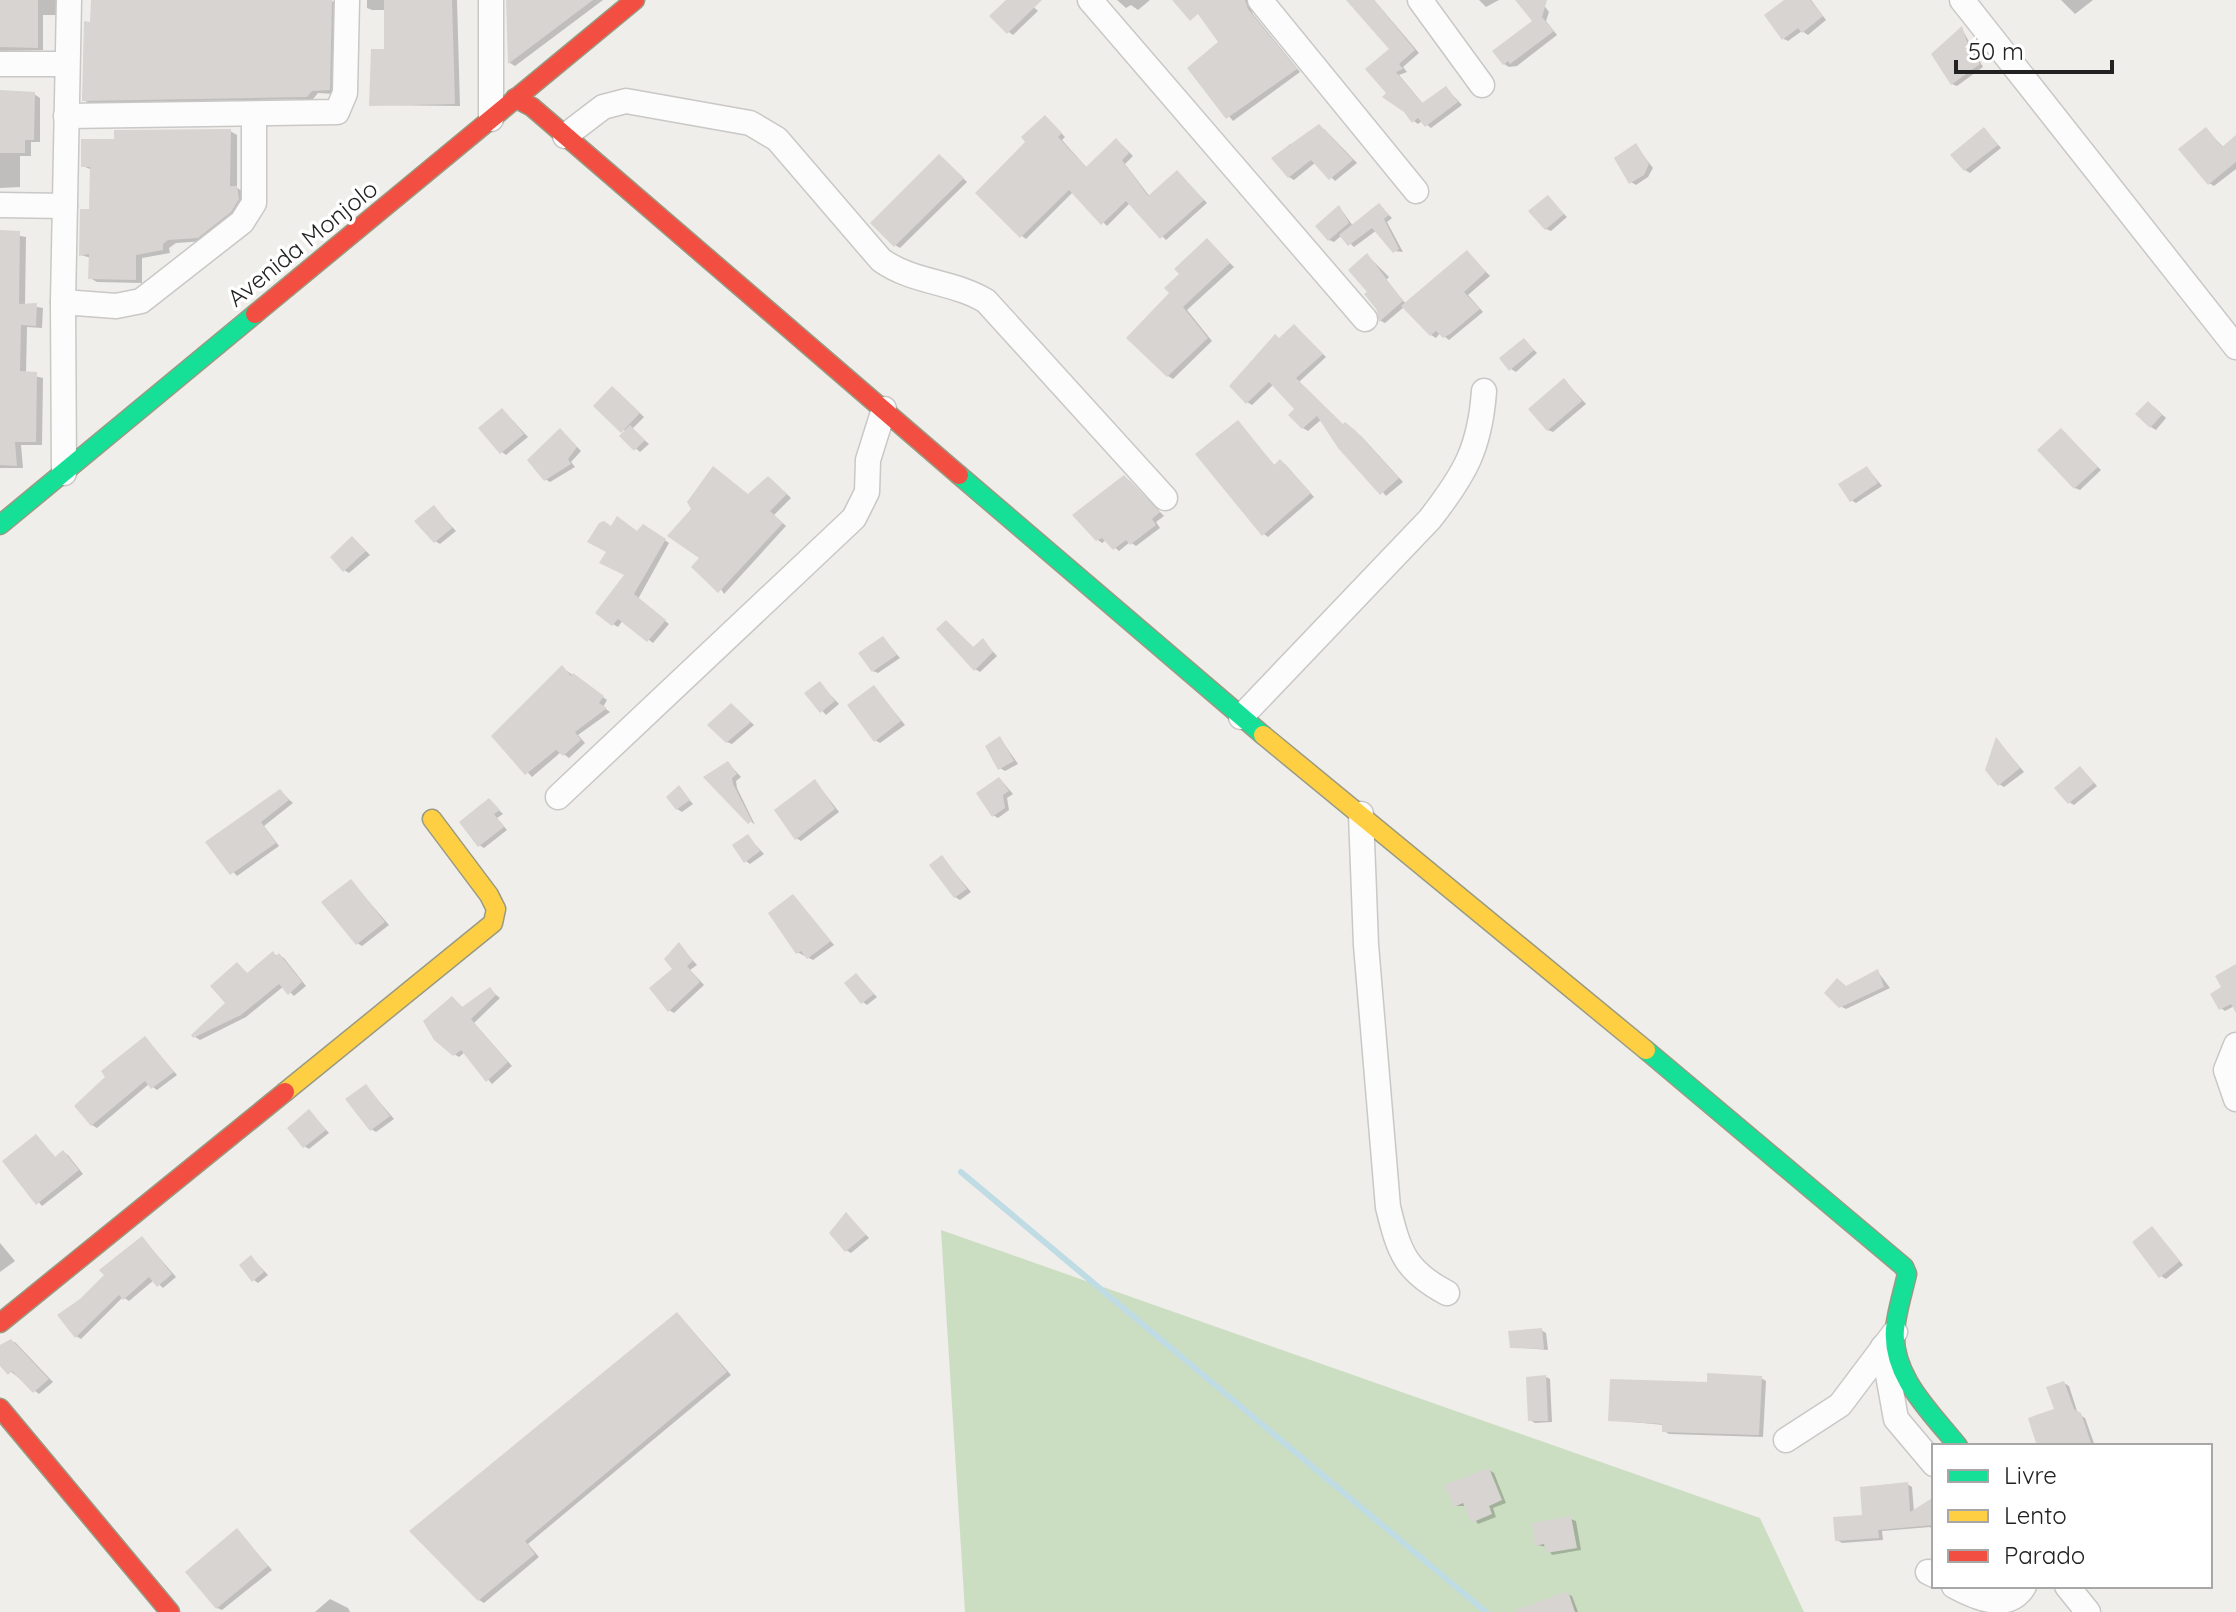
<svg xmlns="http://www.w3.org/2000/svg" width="2236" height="1612" viewBox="0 0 2236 1612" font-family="Quicksand,sans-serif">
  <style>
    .forest { fill: #cbdec1 }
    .shadow { fill: #0003 }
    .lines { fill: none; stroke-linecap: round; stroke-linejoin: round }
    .stream { stroke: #bfdbe3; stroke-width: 6 }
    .building { fill: #d7d4d2 }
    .street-casing { stroke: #c9c8c7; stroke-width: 27 }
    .fast-casing { stroke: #999a82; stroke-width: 21 }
    .slow-casing { stroke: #999a82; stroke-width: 21 }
    .jam-casing { stroke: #999a82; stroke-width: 21 }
    .street { stroke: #fdfcfc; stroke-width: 24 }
    .fast { stroke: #16e098; stroke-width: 18 }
    .slow { stroke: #ffcf43; stroke-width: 18 }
    .jam { stroke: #f24e42; stroke-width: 18 }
    .labels { text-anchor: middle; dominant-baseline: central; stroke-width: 7; stroke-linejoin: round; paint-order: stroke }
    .street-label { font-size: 24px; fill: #222; stroke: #fff }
  </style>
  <rect width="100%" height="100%" fill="#f0eeeb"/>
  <path class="forest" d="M941,1230L1760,1518L1804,1612H965Z"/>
  <g class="shadow">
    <path d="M0,0H57V15H43V50L0,51Z"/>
    <path d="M93,0H331L337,5L334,94L318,93L313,99L89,103L84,100Z"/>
    <path d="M367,0H457L460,106L371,105L386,51V10H372L367,8Z"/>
    <path d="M510,0H603L515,66L510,63Z"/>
    <path d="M1009,0H1026L1038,11L1013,35L1009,32Z"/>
    <path d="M1117,0H1150L1138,10L1131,5L1126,8Z"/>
    <path d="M1220,0H1247L1253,14L1300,72L1233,121L1189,68L1221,42Z"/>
    <path d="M1349,0H1374L1419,53L1403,67L1407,72L1399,75L1424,105L1446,88L1462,105L1431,128L1422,121L1418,124L1414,121L1389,94L1391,49Z"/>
    <path d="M1479,0H1499L1486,7Z"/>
    <path d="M1518,0H1540L1549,12L1546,21L1557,35L1517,66L1509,67L1504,64L1534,21Z"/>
    <path d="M1787,0H1811L1826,20L1808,35L1802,31L1788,41L1784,39Z"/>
    <path d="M2061,0H2093L2075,14Z"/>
    <path d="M1962,29L1983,67L1957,86L1952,84Z"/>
    <path d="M34,94L40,98V142H31V156H20V187L0,188V95Z"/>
    <path d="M1045,117L1065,137L1062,140L1087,168L1121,144L1133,156L1125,164L1150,197L1177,172L1207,203L1166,240L1130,203L1107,226L1073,192L1026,239L1022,236L1028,142Z"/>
    <path d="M1324,129L1357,163L1335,181L1316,162L1294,180L1289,177L1274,159L1290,144L1294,147Z"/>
    <path d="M1984,129L2001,148L1970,173L1965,170Z"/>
    <path d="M2206,129L2224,148L2236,137V169L2214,186L2209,183Z"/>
    <path d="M230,131L237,135V188L244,192L245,203L205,241L176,243L169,248L170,253L142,258V283L97,282L90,278L91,258L81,255L91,211L92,170L83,166L116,141Z"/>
    <path d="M1636,146L1653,168L1648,177L1636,185L1631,182Z"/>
    <path d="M940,156L967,182L900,248L895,245Z"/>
    <path d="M1548,198L1567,217L1551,231L1546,229Z"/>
    <path d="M1379,205L1392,218L1387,222L1403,252L1395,251L1377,230L1354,247L1342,235L1334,242L1329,240L1340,208L1353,226Z"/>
    <path d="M0,232L26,237L25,305L43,308L42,328L27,327L26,374L43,378L42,445H21L23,468H0Z"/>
    <path d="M1208,241L1234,267L1187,310L1212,341L1173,379L1168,376L1172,293Z"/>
    <path d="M1467,252L1490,276L1468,295L1483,312L1449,340L1440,333L1436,338L1431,335L1404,307L1385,323L1381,321L1370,292L1367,255L1389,277L1386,280L1406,304Z"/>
    <path d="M1294,326L1326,357L1299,382L1344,426L1361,436L1403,482L1386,496L1322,419L1308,431L1303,428L1297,409L1274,384L1252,405L1247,402L1280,340Z"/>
    <path d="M1524,340L1537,353L1516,372L1511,369Z"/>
    <path d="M1564,380L1586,404L1553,432L1548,430Z"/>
    <path d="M617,391L644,417L632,429L649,444L640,452L622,436L625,433Z"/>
    <path d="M2153,406L2166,418L2156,430L2151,427Z"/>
    <path d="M503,410L528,437L506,455L502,452Z"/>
    <path d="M1238,422L1275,466L1280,462L1285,464L1314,497L1268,537L1264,534Z"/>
    <path d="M2061,430L2101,470L2080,490L2075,488Z"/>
    <path d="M565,434L581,451L571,462L575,467L550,482L545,479Z"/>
    <path d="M1867,468L1882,486L1856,503L1851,500Z"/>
    <path d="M1129,480L1164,516L1156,522L1160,528L1136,546L1130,542L1119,551L1106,540L1102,543L1098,540Z"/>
    <path d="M773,481L791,498L774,515L786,526L724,594L702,558L749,496Z"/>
    <path d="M434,508L456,531L440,544L435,541Z"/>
    <path d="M643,526L669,543L638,599L669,624L653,643L623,620L618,627L613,624L627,575L609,551L611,528L638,533Z"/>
    <path d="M353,538L370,555L349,573L344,570Z"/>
    <path d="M951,626L974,648L983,641L997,656L980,672L975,669Z"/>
    <path d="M883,638L900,658L878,673L873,671Z"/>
    <path d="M567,671L607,700L603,707L610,712L578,735L585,743L569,758L561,752L532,777L494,736Z"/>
    <path d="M820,684L839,704L826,715L807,694Z"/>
    <path d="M875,688L905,725L880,743L875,740Z"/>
    <path d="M732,705L754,725L732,744L727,742Z"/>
    <path d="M1000,738L1018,764L1005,771L1000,768Z"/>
    <path d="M1997,740L2024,772L2004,787L1999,784Z"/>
    <path d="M728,763L741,777L736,781L737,788L755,825L706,777Z"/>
    <path d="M2081,768L2097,786L2074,805L2069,802Z"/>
    <path d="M1000,779L1013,794L1007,798L1009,810L998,818L993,815Z"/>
    <path d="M815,781L839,812L801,841L796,838Z"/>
    <path d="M679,788L693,804L682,812L677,809Z"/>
    <path d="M280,791L293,803L264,826L279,846L237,876L208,842Z"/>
    <path d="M489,800L503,814L497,818L507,830L484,848L479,845Z"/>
    <path d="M748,837L764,854L750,864L746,861Z"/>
    <path d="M942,858L971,892L960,900L955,897Z"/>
    <path d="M351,881L389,925L362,946L357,943Z"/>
    <path d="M794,897L834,945L813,960L797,952Z"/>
    <path d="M679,945L697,965L690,970L704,985L674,1013L669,1010Z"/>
    <path d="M273,954L284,958L306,986L294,996L284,986L246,1017L200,1040L195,1037L228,1003L237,964L248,974Z"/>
    <path d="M2236,966V1005L2225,1011L2221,1008L2224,988Z"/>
    <path d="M1878,972L1890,988L1846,1009L1840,1006L1848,988Z"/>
    <path d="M856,975L877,997L867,1005L863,1002Z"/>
    <path d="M490,990L500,998L474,1023L512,1066L492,1084L465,1052L459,1057L454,1054L453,998L463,1008Z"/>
    <path d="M145,1038L177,1075L157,1090L149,1084L97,1128L92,1125Z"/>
    <path d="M366,1086L394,1119L376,1132L371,1129Z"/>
    <path d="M310,1112L329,1133L309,1149L304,1146Z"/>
    <path d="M36,1136L56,1158L63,1152L68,1155L83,1174L42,1206L5,1162Z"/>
    <path d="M847,1215L869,1238L851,1253L846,1250Z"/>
    <path d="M2152,1228L2183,1265L2166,1279L2161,1276Z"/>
    <path d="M142,1238L176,1277L163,1288L154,1280L129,1301L123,1297L81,1339L76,1336L82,1300Z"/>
    <path d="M0,1243L15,1261L0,1272Z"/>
    <path d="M252,1258L268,1275L258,1283L254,1280Z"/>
    <path d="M678,1314L731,1375L528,1544L539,1557L484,1603L479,1600Z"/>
    <path d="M1541,1330L1546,1333L1548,1350L1512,1347Z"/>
    <path d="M15,1342L53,1382L39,1394L0,1363V1354Z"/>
    <path d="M1546,1377L1550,1379L1552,1422L1535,1423L1530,1420Z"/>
    <path d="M1761,1378L1766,1381L1763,1437L1669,1434L1664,1431V1425L1610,1420L1709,1384Z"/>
    <path d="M2064,1383L2069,1386L2078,1414L2085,1418L2095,1446H2039L2056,1411Z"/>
    <path d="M1489,1470L1494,1473L1506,1503L1493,1508L1496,1517L1478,1524L1466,1506H1455Z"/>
    <path d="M1907,1484L1912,1487L1914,1512L1934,1499V1532L1930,1527L1882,1531L1883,1540L1842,1543L1837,1540Z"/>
    <path d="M1571,1519L1576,1521L1581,1550L1552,1555L1547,1547L1537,1545Z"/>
    <path d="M237,1531L272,1570L222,1610L217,1608Z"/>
    <path d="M1568,1594L1572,1596L1578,1612H1517Z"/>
    <path d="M330,1599L348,1608L350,1612H315Z"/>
  </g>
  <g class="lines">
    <path class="stream" d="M961,1172L1486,1612"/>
  </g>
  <g class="building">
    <path d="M0,0H38V48L0,47Z"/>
    <path d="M91,0H332L330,90L312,91L307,97L82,101L84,21L90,22Z"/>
    <path d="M384,0H452L455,104L369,106L371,49H384Z"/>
    <path d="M506,0H593L508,64Z"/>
    <path d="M1006,0H1042L1007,34L989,16Z"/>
    <path d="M1172,0H1245L1248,9L1297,69L1226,119L1187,68L1218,42L1198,14L1190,21Z"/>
    <path d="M1346,0H1374L1415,50L1399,64L1403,69L1396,72L1422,103L1446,86L1458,102L1425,127L1418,118L1412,123L1404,112L1382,97L1386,93L1365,69L1389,49Z"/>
    <path d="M1515,0H1547L1542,17L1554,31L1510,64L1508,61L1503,65L1492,51L1532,21Z"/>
    <path d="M1784,0H1810L1823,16L1802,33L1798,28L1782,40L1764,15Z"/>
    <path d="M1962,26L1969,48L1980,64L1951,85L1931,54Z"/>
    <path d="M0,90L35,92L34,140H25V153H0Z"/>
    <path d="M1045,115L1062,133L1058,137L1086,167L1116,138L1129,153L1122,160L1148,196L1177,170L1204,200L1160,239L1126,201L1101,225L1069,190L1020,238L975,193L1025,142L1021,137Z"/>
    <path d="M1319,124L1353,160L1329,180L1311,160L1288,178L1271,158Z"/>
    <path d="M1984,127L1998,145L1964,171L1950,155Z"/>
    <path d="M2206,127L2222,147L2236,135V162L2208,185L2178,149Z"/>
    <path d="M231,129L230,186H237L239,199L231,212L198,238L168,240L163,244V250L136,255V280L88,279L89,254L79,256L80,209H89L90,167H81V139H114V130Z"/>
    <path d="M1636,143L1649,164L1644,175L1629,184L1614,158Z"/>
    <path d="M939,154L964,178L894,247L870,223Z"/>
    <path d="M1548,195L1564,214L1545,230L1528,211Z"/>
    <path d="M1379,203L1389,215L1384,219L1399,249L1393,253L1372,228L1348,246L1339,235Z"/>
    <path d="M1339,205L1349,223L1328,241L1315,226Z"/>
    <path d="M0,230L20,231L19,304L37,303L36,326L21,325L20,371L37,372L36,442H15L17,466L0,465Z"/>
    <path d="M1207,238L1230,263L1183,307L1208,338L1167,377L1126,338L1169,293L1164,288L1179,274L1174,269Z"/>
    <path d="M1467,250L1486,272L1464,292L1480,309L1450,334L1443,338L1436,331L1430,336L1401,306Z"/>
    <path d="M1367,253L1403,301L1379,322L1377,310L1364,294L1367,292L1348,270Z"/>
    <path d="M1294,324L1323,354L1296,378L1343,424L1345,422L1356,431L1399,478L1380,495L1338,448L1317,416L1302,429L1288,415L1294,409L1269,382L1246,404L1229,386L1275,334L1279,338Z"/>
    <path d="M1524,338L1534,350L1509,371L1499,358Z"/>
    <path d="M1564,378L1582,401L1547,431L1528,409Z"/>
    <path d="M612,386L640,413L621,433L593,406Z"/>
    <path d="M2148,401L2162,415L2150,428L2135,414Z"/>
    <path d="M502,408L524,434L500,454L478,428Z"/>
    <path d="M1238,420L1274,465L1280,459L1311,493L1262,536L1195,454Z"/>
    <path d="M630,425L645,440L634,451L619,436Z"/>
    <path d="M560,428L577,447L568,459L571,464L544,481L527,460Z"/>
    <path d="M2061,428L2098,467L2074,489L2037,450Z"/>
    <path d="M713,466L748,494L768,476L787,494L770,511L783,523L718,593L691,567L699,558L667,536L691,509L687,502Z"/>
    <path d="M1867,466L1878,483L1850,502L1838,484Z"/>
    <path d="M1124,475L1160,512L1152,519L1156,525L1130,545L1126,540L1113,550L1102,538L1096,541L1072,515Z"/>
    <path d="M434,505L452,528L434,543L414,521Z"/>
    <path d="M617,516L637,531L643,524L666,539L634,594L666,620L647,642L618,619L612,626L595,613L624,575L599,563L606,552L587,542L599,523L604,521L611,526Z"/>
    <path d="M352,536L366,551L343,572L330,557Z"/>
    <path d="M946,620L973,647L983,638L993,652L974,671L936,629Z"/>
    <path d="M883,636L897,655L872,672L858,653Z"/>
    <path d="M562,665L571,676L573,673L604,696L599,703L607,708L575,732L581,740L563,756L556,750L525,775L491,736Z"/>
    <path d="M820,681L835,701L820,713L804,693Z"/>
    <path d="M874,685L901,721L874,742L847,705Z"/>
    <path d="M731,703L751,722L726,743L707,725Z"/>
    <path d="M1000,736L1014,761L998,770L985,746Z"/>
    <path d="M1996,737L2020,768L1998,786L1985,770Z"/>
    <path d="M728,761L737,774L732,778L733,784L752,821L748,824L703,777Z"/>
    <path d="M2080,766L2094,783L2068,804L2054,788Z"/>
    <path d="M999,777L1009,791L1003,795L1005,808L992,817L976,793Z"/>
    <path d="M815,779L835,809L795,840L774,810Z"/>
    <path d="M679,785L690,800L676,810L666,797Z"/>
    <path d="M280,789L289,800L261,822L276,843L230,875L205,842Z"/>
    <path d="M489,798L500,810L494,814L504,827L478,847L459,822Z"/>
    <path d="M748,834L760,851L744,863L732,845Z"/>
    <path d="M942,855L967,889L954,898L929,865Z"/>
    <path d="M351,879L385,922L356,945L321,902Z"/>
    <path d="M793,894L831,941L807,959L801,951L796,954L768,913Z"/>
    <path d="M679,942L693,961L687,966L700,982L668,1012L649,988L672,969L664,959Z"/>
    <path d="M273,951L276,956L279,953L302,982L288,995L279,984L241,1015L193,1038L191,1035L225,1003L210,986L237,962L247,973Z"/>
    <path d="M2236,964V1013L2231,1004L2219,1010L2210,994L2221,987L2215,976Z"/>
    <path d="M1878,969L1884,987L1839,1008L1824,993L1837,978L1846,986Z"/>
    <path d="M856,973L874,994L861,1004L844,983Z"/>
    <path d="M490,987L496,995L471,1019L508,1062L486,1082L461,1050L453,1056L434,1040L423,1021L452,996L462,1007Z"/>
    <path d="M145,1036L174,1072L151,1089L145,1081L91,1126L74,1106L105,1077L101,1071Z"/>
    <path d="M366,1084L390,1116L370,1131L345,1099Z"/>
    <path d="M309,1109L326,1130L303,1148L287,1128Z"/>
    <path d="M36,1134L55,1157L63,1150L79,1170L36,1205L2,1161Z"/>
    <path d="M846,1212L866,1235L845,1252L829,1233Z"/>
    <path d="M2152,1226L2180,1261L2159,1278L2132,1242Z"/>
    <path d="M142,1236L172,1274L157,1287L149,1277L123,1300L119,1295L75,1338L57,1315L80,1299L104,1275L99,1270Z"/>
    <path d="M251,1255L264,1272L252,1282L239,1265Z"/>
    <path d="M677,1312L727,1372L525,1541L535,1554L478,1601L409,1531Z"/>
    <path d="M1542,1328L1544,1349L1510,1348L1508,1331Z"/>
    <path d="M11,1339L49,1379L33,1393L12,1371L8,1375L0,1366V1345Z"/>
    <path d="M1707,1373L1762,1376L1759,1435L1662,1432V1424L1608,1421L1610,1379L1707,1382Z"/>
    <path d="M1546,1375L1548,1421H1528L1526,1377Z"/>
    <path d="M2064,1381L2074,1409L2081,1413L2092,1446H2037L2028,1418L2054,1409L2046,1387Z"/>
    <path d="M1489,1468L1502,1500L1489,1506L1492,1514L1471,1523L1463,1503L1454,1507L1444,1485Z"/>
    <path d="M1908,1482L1910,1512L1934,1497V1525L1878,1530L1879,1538L1835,1541L1833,1517L1862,1515L1860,1487Z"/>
    <path d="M1571,1516L1577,1548L1546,1553L1544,1544L1535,1546L1532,1523Z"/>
    <path d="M237,1528L268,1566L216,1609L185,1572Z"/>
    <path d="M1568,1591L1575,1612H1517L1516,1610Z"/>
  </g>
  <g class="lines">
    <defs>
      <g id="street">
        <path d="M1090,0L1365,319"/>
        <path d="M1260,0L1416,191"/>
        <path d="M1420,0L1482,85"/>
        <path d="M1962,0L2236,347"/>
        <path d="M0,64H67"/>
        <path d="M66,116L337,112L345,93L347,0"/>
        <path d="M491,119V0"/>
        <path d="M565,136L603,107L626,101L750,123L777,139L881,260C913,283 953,281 986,301L1165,498"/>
        <path d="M0,205L65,206"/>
        <path d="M63,302L116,306L141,301L242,222L254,203V114"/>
        <path d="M64,473L63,302L69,0"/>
        <path d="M1241,717L1430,519C1465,474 1480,448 1484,391"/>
        <path d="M558,797L854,518L867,492L868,460L884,409"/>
        <path d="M1361,814L1366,945L1388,1207C1399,1252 1405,1271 1447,1293"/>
        <path d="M2236,1045L2226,1070L2236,1099"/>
        <path d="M1883,1347L1896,1419L1934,1464"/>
        <path d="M1786,1440L1840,1405L1895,1332"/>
        <path d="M1928,1572L1934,1575"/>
        <path d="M1954,1586C1976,1598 2008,1612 2024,1586"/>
        <path d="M2067,1586L2088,1612"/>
      </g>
      <g id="fast">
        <path d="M959,475L1263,735"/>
        <path d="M0,525L255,314"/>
        <path d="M1646,1050L1904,1267L1907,1274C1903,1292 1897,1310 1895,1329C1891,1376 1931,1412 1958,1446"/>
      </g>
      <g id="slow">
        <path d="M1263,735L1646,1050"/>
        <path d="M285,1092L493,923L496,909L489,895L432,819"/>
      </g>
      <g id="jam">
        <path d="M515,98L532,107L959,475"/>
        <path d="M255,314L635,0"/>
        <path d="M0,1323L285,1092"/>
        <path d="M0,1408L170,1612"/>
      </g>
    </defs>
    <use href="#street" class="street-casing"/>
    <use href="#fast" class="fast-casing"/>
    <use href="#slow" class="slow-casing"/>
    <use href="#jam" class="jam-casing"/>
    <use href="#street" class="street"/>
    <use href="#fast" class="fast"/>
    <use href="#slow" class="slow"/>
    <use href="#jam" class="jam"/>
  </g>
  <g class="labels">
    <g class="street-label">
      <text transform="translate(302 243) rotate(-39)">Avenida Monjolo</text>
    </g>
  </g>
  <rect x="1932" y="1444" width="280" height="144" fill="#ffffff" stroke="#a7a7a7" stroke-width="2"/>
  <rect x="1948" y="1470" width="40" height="12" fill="#16e098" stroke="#a7a7a7" stroke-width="2"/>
  <text x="2004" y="1484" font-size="24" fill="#222222">Livre</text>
  <rect x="1948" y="1510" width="40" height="12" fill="#ffcf43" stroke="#a7a7a7" stroke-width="2"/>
  <text x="2004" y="1524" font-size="24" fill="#222222">Lento</text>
  <rect x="1948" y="1550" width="40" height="12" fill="#f24e42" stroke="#a7a7a7" stroke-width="2"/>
  <text x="2004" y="1564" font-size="24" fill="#222222">Parado</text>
  <path d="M1956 60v12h156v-12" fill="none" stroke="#222222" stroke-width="4"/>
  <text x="1968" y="60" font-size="24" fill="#222222" stroke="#ffffff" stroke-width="6" paint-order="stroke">50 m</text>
</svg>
